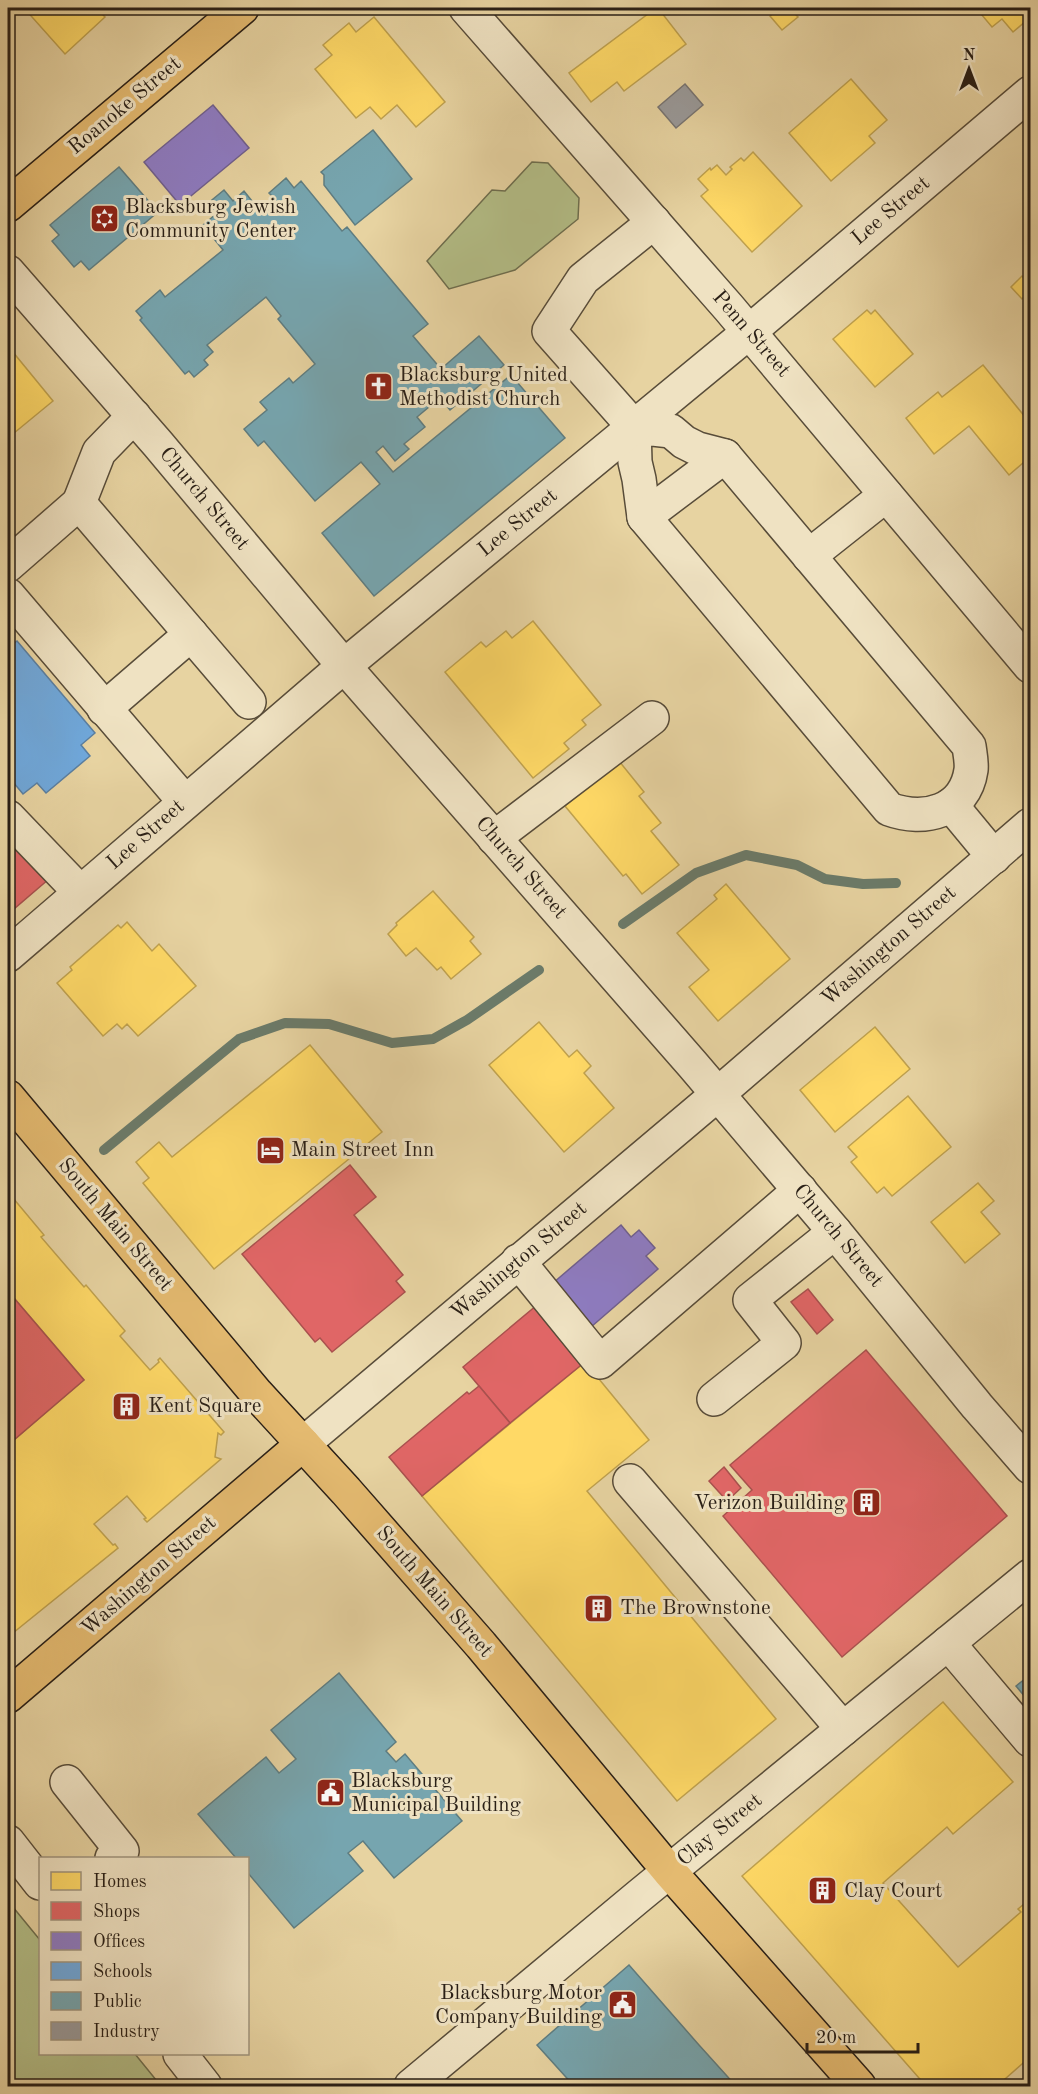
<svg xmlns="http://www.w3.org/2000/svg" width="1038" height="2094" viewBox="0 0 1038 2094" font-family="'Old Standard TT',serif">
  <style>
    .green { fill: #b3bd86; stroke: #6e6e4e; stroke-width: 1.5 }
    .homes { fill: #ffd966; stroke: #bfa14e; stroke-width: 1.5 }
    .shops { fill: #e06666; stroke: #a9514e; stroke-width: 1.5 }
    .offices { fill: #8e7cc3; stroke: #70608f; stroke-width: 1.5 }
    .schools { fill: #6fa8dc; stroke: #5a7fa1; stroke-width: 1.5 }
    .public { fill: #76a5af; stroke: #5f7d81; stroke-width: 1.5 }
    .industry { fill: #999; stroke: #777472; stroke-width: 1.5 }
    .lines { fill: none; stroke-linecap: round; stroke-linejoin: round }
    .stream { stroke: #6b7b6a; stroke-width: 10 }
    .minor-casing { stroke: #584c39; stroke-width: 36 }
    .major-casing { stroke: #291f16; stroke-width: 36 }
    .minor { stroke: #efe2c2; stroke-width: 33 }
    .major { stroke: #e4ba70; stroke-width: 33 }
    .labels { text-anchor: middle; dominant-baseline: central; stroke-width: 6; stroke-linejoin: round; paint-order: stroke }
    .street-label { font-size: 21px; fill: #291f16; stroke: #efe2c2 }
    .poi-label { font-size: 21px; fill: #291f16; stroke: #efe2c2; text-anchor: start }
  </style>
  <rect width="100%" height="100%" fill="#e7d3a1"/>
  <filter id="stains"><feTurbulence type="fractalNoise" baseFrequency=".00333" numOctaves="4"/><feColorMatrix values="0 0 0 0 .2 0 0 0 0 .09 0 0 0 0 .02 0 0 0 .5 -.17"/></filter>
  <radialGradient id="worn" r=".72"><stop offset=".6" stop-color="#630" stop-opacity="0"/><stop offset="1" stop-color="#630" stop-opacity=".3"/></radialGradient>
  <g class="green">
    <path d="M532,162L548,163L579,198L578,219L515,270L449,289L427,261L492,190L505,191Z"/>
    <path d="M8,1901L40,1940V2054H135L161,2086H8Z"/>
  </g>
  <g class="homes">
    <path d="M24,8H96L105,17L65,54Z"/>
    <path d="M656,8H658L686,44L624,91L617,82L591,102L569,73Z"/>
    <path d="M780,8H789L798,17L782,30L770,16Z"/>
    <path d="M976,8H1030V12L1025,17L1027,20L1013,32L1002,19L992,27Z"/>
    <path d="M374,17L445,102L416,127L397,105L381,119L370,107L356,118L315,69L332,55L323,45L349,23L356,32Z"/>
    <path d="M851,79L887,120L869,136L875,143L831,181L789,133Z"/>
    <path d="M753,152L802,206L752,252L701,196L708,190L698,179L710,168L711,170L717,165L726,175L732,169L730,167L741,158L744,161Z"/>
    <path d="M1022,276L1030,285V291L1022,299L1011,287Z"/>
    <path d="M867,310L871,314L875,310L913,354L875,387L833,339Z"/>
    <path d="M8,346L53,401L8,438Z"/>
    <path d="M983,365L1030,423V457L1009,475L969,426L934,454L906,418L938,392L942,397Z"/>
    <path d="M533,621L601,705L582,720L586,725L564,743L569,749L533,778L445,672L481,642L486,647L506,631L512,638Z"/>
    <path d="M619,761L644,792L639,796L661,823L651,831L679,865L642,894L626,874L623,876L565,806Z"/>
    <path d="M726,884L790,959L718,1021L689,987L709,970L677,933L717,899L714,895Z"/>
    <path d="M433,891L474,937L470,941L481,954L451,979L441,967L437,970L416,948L406,956L388,934L397,925L396,923Z"/>
    <path d="M127,922L152,951L159,944L196,986L138,1036L127,1024L122,1029L117,1024L103,1036L57,983L72,970L70,967L118,925L121,928Z"/>
    <path d="M539,1022L569,1057L577,1050L591,1066L584,1073L614,1108L564,1152L489,1065Z"/>
    <path d="M875,1027L910,1069L835,1132L800,1090Z"/>
    <path d="M310,1045L382,1132L214,1269L143,1183L149,1178L136,1162L159,1142L172,1157Z"/>
    <path d="M908,1096L951,1147L892,1196L884,1187L877,1193L851,1162L857,1157L848,1147Z"/>
    <path d="M978,1183L994,1201L981,1212L1000,1234L965,1263L931,1222Z"/>
    <path d="M8,1192L44,1235L41,1237L84,1287L86,1285L125,1331L120,1336L150,1370L159,1362L158,1360L160,1358L224,1432L221,1435L218,1433L215,1457L221,1459L147,1522L144,1519L146,1518L127,1496L94,1524L113,1545L115,1544L118,1548L8,1637V1445L84,1380L8,1291Z"/>
    <path d="M585,1362L649,1440L587,1491L776,1719L677,1801L422,1496Z"/>
    <path d="M943,1702L1013,1782L953,1834L947,1827L883,1883L958,1967L1021,1912L1018,1909L1030,1899V2057L997,2086H926L742,1876Z"/>
  </g>
  <g class="shops">
    <path d="M20,845L49,879L8,914V856Z"/>
    <path d="M350,1165L376,1197L354,1215L403,1275L396,1281L405,1292L332,1352L320,1338L315,1342L242,1254Z"/>
    <path d="M808,1289L833,1320L817,1334L791,1302Z"/>
    <path d="M8,1291L84,1380L8,1445Z"/>
    <path d="M537,1305L585,1362L510,1423L463,1367Z"/>
    <path d="M866,1350L1007,1516L842,1657L723,1516L752,1490L730,1465Z"/>
    <path d="M479,1386L510,1423L422,1496L389,1457L467,1392L469,1394Z"/>
    <path d="M724,1467L741,1488L727,1501L709,1481Z"/>
  </g>
  <g class="offices">
    <path d="M213,105L249,148L180,205L144,162Z"/>
    <path d="M621,1225L631,1237L639,1230L655,1248L646,1256L658,1269L591,1327L553,1283Z"/>
  </g>
  <path class="schools" d="M17,641L95,733L81,745L90,756L46,793L37,783L23,794L8,776V648Z"/>
  <g class="public">
    <path d="M373,130L412,179L355,225L324,185V175L321,172Z"/>
    <path d="M119,167L158,212L89,270L81,261L74,267L52,241L59,235L50,225Z"/>
    <path d="M286,178L294,188L301,181L342,231L347,227L428,324L413,336L441,369L479,336L504,365L450,410L434,391L431,394L436,401L417,417L425,427L404,444L409,449L395,461L383,446L376,452L393,472L511,375L565,438L374,596L322,533L380,484L361,462L315,501L264,441L258,446L244,429L267,410L260,402L289,378L293,383L315,364L278,319L281,316L266,297L207,345L213,352L204,360L208,365L194,377L189,371L185,374L140,320L142,318L136,311L160,290L165,297L223,250L203,225L216,214L207,204L224,190L233,201L244,191L260,211L275,199L269,193Z"/>
    <path d="M339,1673L396,1742L386,1751L396,1762L405,1754L462,1821L394,1878L363,1841L348,1853L363,1871L294,1928L248,1873V1858H236L198,1814L266,1757L279,1773L296,1759L271,1730Z"/>
    <path d="M1030,1675V1703L1016,1686Z"/>
    <path d="M629,1965L699,2045L736,2086H574L537,2045Z"/>
  </g>
  <path class="industry" d="M685,84L703,105L676,128L658,107Z"/>
  <g class="lines">
    <g class="stream">
      <path d="M623,924L696,873L746,855L797,865L825,879L863,884L896,883"/>
      <path d="M104,1150L239,1039L285,1023L329,1024L392,1043L433,1039L467,1020L539,970"/>
    </g>
    <defs>
      <g id="minor">
        <path d="M466,8L729,308L1030,666"/>
        <path d="M8,272L158,444L344,666L693,1065L835,1232L977,1406L1030,1467"/>
        <path d="M634,427L671,431L684,442L698,449L725,456L969,746C970,754 972,763 971,770C965,812 924,822 889,809L644,517L639,479L635,462L634,427L549,331L583,279L654,222"/>
        <path d="M79,503L99,452L134,416"/>
        <path d="M644,517L725,456"/>
        <path d="M809,556L886,495"/>
        <path d="M8,565L79,503L249,702"/>
        <path d="M8,595L185,802"/>
        <path d="M104,709L191,634"/>
        <path d="M951,805L994,857"/>
        <path d="M8,817L80,892"/>
        <path d="M494,838L652,718"/>
        <path d="M8,955L344,666L749,332L1030,93"/>
        <path d="M518,1261L600,1362L800,1190"/>
        <path d="M714,1399L784,1343L750,1300L835,1232"/>
        <path d="M303,1444L718,1094L1030,825"/>
        <path d="M630,1481L843,1729"/>
        <path d="M948,1643L1030,1740"/>
        <path d="M67,1782L122,1851L112,1858"/>
        <path d="M8,1842L40,1883"/>
        <path d="M180,2054L205,2086"/>
        <path d="M411,2086L639,1896L1030,1576"/>
      </g>
      <g id="major">
        <path d="M8,205L242,8"/>
        <path d="M8,1097L257,1394L346,1491L481,1645L669,1871L859,2086"/>
        <path d="M8,1696L303,1444"/>
      </g>
    </defs>
    <use href="#minor" class="minor-casing"/>
    <use href="#major" class="major-casing"/>
    <use href="#minor" class="minor"/>
    <use href="#major" class="major"/>
  </g>
  <defs>
    <symbol id="synagogue-square" viewBox="-11 -11 22 22"><rect x="-9" y="-9" width="18" height="18" rx="4" fill="#8f2418" stroke="#efe2c2"/><path d="M0-6.5L5.6 3.2H-5.6ZM0 6.5L5.6-3.2H-5.6Z" fill="#fff"/></symbol>
    <symbol id="church-square" viewBox="-11 -11 22 22"><rect x="-9" y="-9" width="18" height="18" rx="4" fill="#8f2418" stroke="#efe2c2"/><path d="M-1.2-6h2.4v3.5h3.3v2.4h-3.3V6h-2.4V-.1h-3.3v-2.4h3.3Z" fill="#fff"/></symbol>
    <symbol id="hotel-square" viewBox="-11 -11 22 22"><rect x="-9" y="-9" width="18" height="18" rx="4" fill="#8f2418" stroke="#efe2c2"/><path d="M-6-4.5h1.5V1H6V5H4.5V3h-9V5H-6ZM-4 0a1.8 1.8 0 1 1 3.6 0ZM.5 0V-2.5h3Q6-2.5 6 0Z" fill="#fff"/></symbol>
    <symbol id="building-square" viewBox="-11 -11 22 22"><rect x="-9" y="-9" width="18" height="18" rx="4" fill="#8f2418" stroke="#efe2c2"/><path d="M-4-6H4V6H1V3H-1V6H-4ZM-2.5-4.3h1.7v1.8h-1.7ZM.8-4.3h1.7v1.8H.8ZM-2.5-1h1.7V.8h-1.7ZM.8-1h1.7V.8H.8Z" fill="#fff"/></symbol>
    <symbol id="civic-square" viewBox="-11 -11 22 22"><rect x="-9" y="-9" width="18" height="18" rx="4" fill="#8f2418" stroke="#efe2c2"/><path d="M-.6-6.5H3V-4.5H.6V-3L4-1V1h2V6H-6V1h2V-1L-.6-3ZM-1.2 2.5V6h2.4V2.5Z" fill="#fff"/></symbol>
  </defs>
  <g fill-rule="evenodd">
    <use href="#synagogue-square" x="88" y="202" width="33" height="33"/>
    <use href="#church-square" x="362" y="370" width="33" height="33"/>
    <use href="#hotel-square" x="254" y="1134" width="33" height="33"/>
    <use href="#building-square" x="110" y="1390" width="33" height="33"/>
    <use href="#building-square" x="850" y="1486" width="33" height="33"/>
    <use href="#building-square" x="582" y="1592" width="33" height="33"/>
    <use href="#civic-square" x="314" y="1776" width="33" height="33"/>
    <use href="#building-square" x="806" y="1874" width="33" height="33"/>
    <use href="#civic-square" x="606" y="1988" width="33" height="33"/>
  </g>
  <g class="labels">
    <g class="street-label">
      <text transform="translate(125 106) rotate(-40)">Roanoke Street</text>
      <text transform="translate(891 211) rotate(-40)">Lee Street</text>
      <text transform="translate(751 334) rotate(49)">Penn Street</text>
      <text transform="translate(204 499) rotate(50)">Church Street</text>
      <text transform="translate(518 523) rotate(-39)">Lee Street</text>
      <text transform="translate(146 835) rotate(-41)">Lee Street</text>
      <text transform="translate(521 868) rotate(49)">Church Street</text>
      <text transform="translate(889 946) rotate(-41)">Washington Street</text>
      <text transform="translate(115 1225) rotate(50)">South Main Street</text>
      <text transform="translate(838 1236) rotate(50)">Church Street</text>
      <text transform="translate(519 1261) rotate(-40)">Washington Street</text>
      <text transform="translate(149 1576) rotate(-41)">Washington Street</text>
      <text transform="translate(434 1592) rotate(49)">South Main Street</text>
      <text transform="translate(720 1830) rotate(-39)">Clay Street</text>
    </g>
    <g class="poi-label">
      <text x="125" y="207">Blacksburg Jewish<tspan x="125" dy="24">Community Center</tspan></text>
      <text x="399" y="375">Blacksburg United<tspan x="399" dy="24">Methodist Church</tspan></text>
      <text x="291" y="1150">Main Street Inn</text>
      <text x="148" y="1406">Kent Square</text>
      <text x="845" y="1503" text-anchor="end">Verizon Building</text>
      <text x="620" y="1608">The Brownstone</text>
      <text x="351" y="1781">Blacksburg<tspan x="351" dy="24">Municipal Building</tspan></text>
      <text x="844" y="1891">Clay Court</text>
      <text x="602" y="1993" text-anchor="end">Blacksburg Motor<tspan x="602" dy="24">Company Building</tspan></text>
    </g>
  </g>
  <rect width="1038" height="2094" fill="none" stroke="#e7d3a1" stroke-width="30"/>
  <rect x="9" y="9" width="1020" height="2076" fill="none" stroke="#291f16" stroke-width="3"/>
  <rect x="15" y="15" width="1008" height="2064" fill="none" stroke="#291f16" stroke-width="1.5"/>
  <rect x="39" y="1857" width="210" height="198" fill="#efe2c2" stroke="#a0947d" stroke-width="1.5"/>
  <rect x="51" y="1872" width="30" height="18" fill="#ffd966" stroke="#a0947d" stroke-width="1.5"/>
  <text x="93" y="1887" font-size="18" fill="#291f16">Homes</text>
  <rect x="51" y="1902" width="30" height="18" fill="#e06666" stroke="#a0947d" stroke-width="1.5"/>
  <text x="93" y="1917" font-size="18" fill="#291f16">Shops</text>
  <rect x="51" y="1932" width="30" height="18" fill="#8e7cc3" stroke="#a0947d" stroke-width="1.5"/>
  <text x="93" y="1947" font-size="18" fill="#291f16">Offices</text>
  <rect x="51" y="1962" width="30" height="18" fill="#6fa8dc" stroke="#a0947d" stroke-width="1.5"/>
  <text x="93" y="1977" font-size="18" fill="#291f16">Schools</text>
  <rect x="51" y="1992" width="30" height="18" fill="#76a5af" stroke="#a0947d" stroke-width="1.5"/>
  <text x="93" y="2007" font-size="18" fill="#291f16">Public</text>
  <rect x="51" y="2022" width="30" height="18" fill="#999999" stroke="#a0947d" stroke-width="1.5"/>
  <text x="93" y="2037" font-size="18" fill="#291f16">Industry</text>
  <g transform="translate(969 69)" stroke="#efe2c2" stroke-width="4.5" paint-order="stroke">
  <path d="M0-4.5L10 22L0 15L-10 22Z" fill="#291f16"/>
  <text y="-9" font-size="16" font-weight="bold" text-anchor="middle" fill="#291f16">N</text>
  </g>
  <path d="M807 2043v9h111v-9" fill="none" stroke="#291f16" stroke-width="3"/>
  <text x="816" y="2043" font-size="18" fill="#291f16" stroke="#efe2c2" stroke-width="4.5" paint-order="stroke">20 m</text>
  <rect width="100%" height="100%" filter="url(#stains)"/>
  <rect width="100%" height="100%" fill="url(#worn)"/>
</svg>
